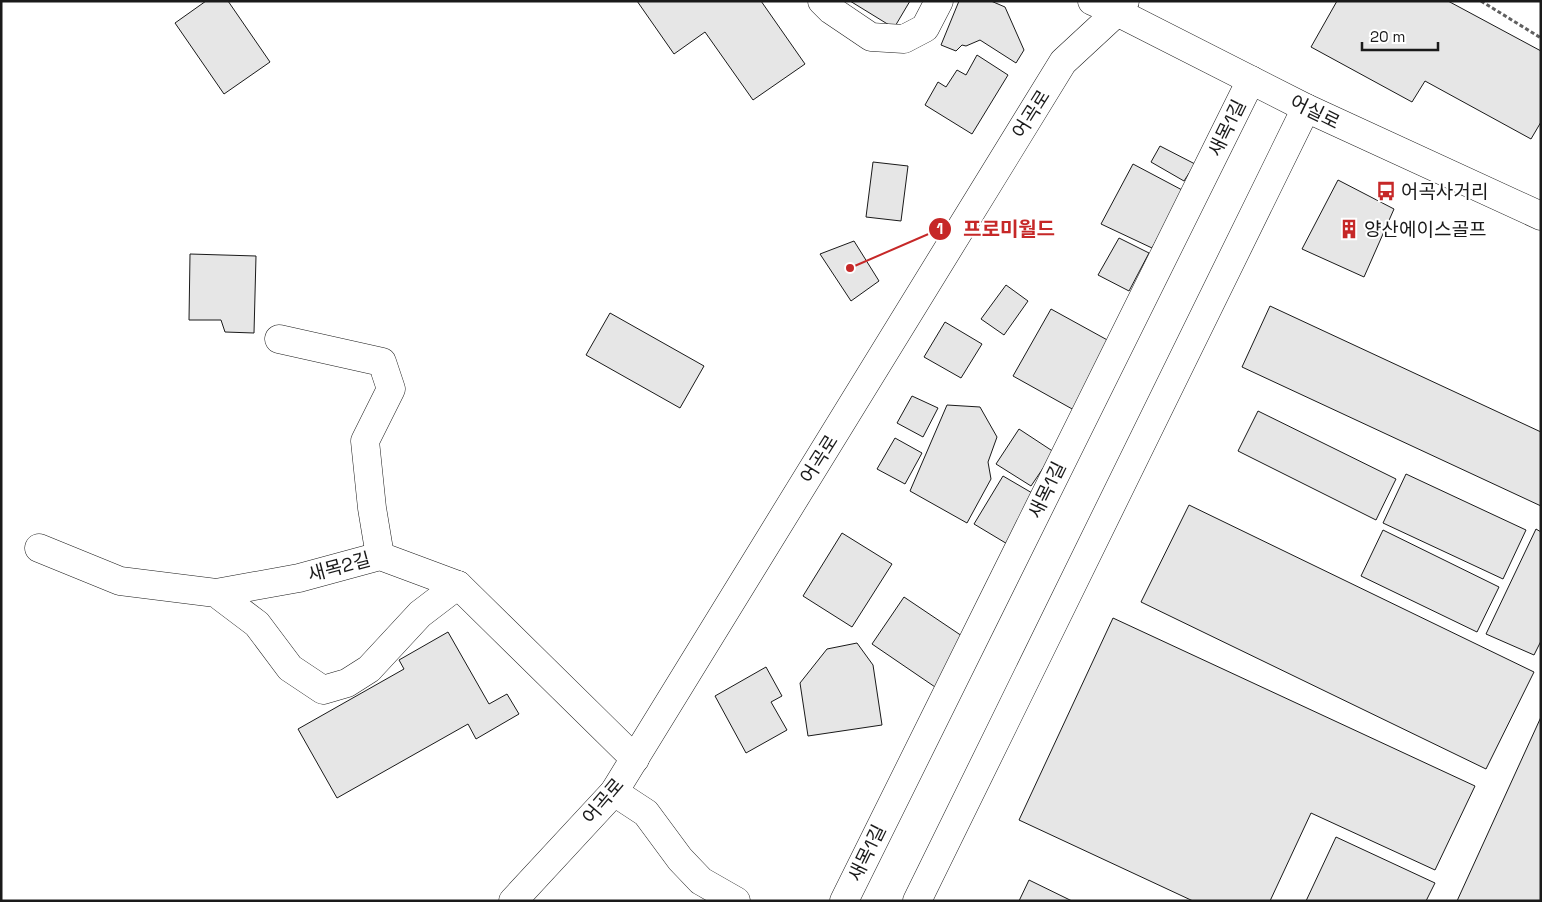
<svg xmlns="http://www.w3.org/2000/svg" width="1542" height="902" viewBox="0 0 1542 902" font-family="'Space Grotesk','Noto Sans KR',sans-serif">
  <style>
    .building { fill: #e6e6e6; stroke: #1a1a1a }
    .lines { fill: none; stroke-linecap: round; stroke-linejoin: round }
    .minor-casing { stroke: #1a1a1a; stroke-width: 29 }
    .major-casing { stroke: #1a1a1a; stroke-width: 29 }
    .path { stroke: #5f5f5f; stroke-width: 3; stroke-dasharray: 4 2.5; stroke-linecap: butt }
    .minor { stroke: #fff; stroke-width: 28 }
    .major { stroke: #fff; stroke-width: 28 }
    .labels { text-anchor: middle; dominant-baseline: central; stroke-width: 4; stroke-linejoin: round; paint-order: stroke }
    .street-label { font-size: 19px; fill: #1a1a1a; stroke: #fff }
    .poi-label { font-size: 19px; fill: #1a1a1a; stroke: #fff; text-anchor: start }
    .leader { fill: none; stroke: #c62828; stroke-width: 2 }
    .callout-dot { fill: #c62828; stroke: #fff; stroke-width: 2 }
    .mark-label { font-size: 15px; text-anchor: middle; font-weight: bold; fill: #fff }
    .callout-label { font-size: 20px; text-anchor: middle; font-weight: bold; fill: #c62828; stroke: #fff; stroke-width: 4; stroke-linejoin: round; paint-order: stroke }
  </style>
  <rect width="100%" height="100%" fill="#fff"/>
  <g class="building">
    <path d="M206,1H228L270,62L224,94L175,23Z"/>
    <path d="M637,1H761L805,64L753,100L705,32L674,54Z"/>
    <path d="M850,1H910L894,28Z"/>
    <path d="M959,1H991L1005,7L1024,50L1016,63L980,40L966,46L962,45L956,51L941,45Z"/>
    <path d="M1337,1H1448L1541,51V122L1531,139L1425,81L1412,102L1311,47Z"/>
    <path d="M977,55L1008,75L972,134L925,105L938,82L946,87L957,70L966,75Z"/>
    <path d="M1160,146L1195,164L1184,181L1151,162Z"/>
    <path d="M873,162L908,166L901,221L866,217Z"/>
    <path d="M1133,164L1184,191L1152,248L1101,224Z"/>
    <path d="M1338,180L1394,209L1364,277L1302,249Z"/>
    <path d="M1119,238L1149,253L1129,291L1098,275Z"/>
    <path d="M854,241L879,281L851,301L820,254Z"/>
    <path d="M190,254L256,256L254,333L225,332L221,320H189Z"/>
    <path d="M1006,285L1028,301L1004,335L981,319Z"/>
    <path d="M1270,306L1541,432V506L1242,367Z"/>
    <path d="M1051,309L1111,342L1074,410L1013,376Z"/>
    <path d="M610,313L704,366L680,408L586,355Z"/>
    <path d="M945,322L982,344L961,378L924,357Z"/>
    <path d="M912,396L938,408L923,437L897,423Z"/>
    <path d="M947,405L980,407L997,437L988,462L991,479L967,523L910,491Z"/>
    <path d="M1258,411L1396,479L1376,520L1238,451Z"/>
    <path d="M1019,429L1054,452L1031,486L996,464Z"/>
    <path d="M895,438L922,453L905,484L877,469Z"/>
    <path d="M1406,474L1526,530L1503,579L1383,523Z"/>
    <path d="M1003,476L1039,497L1009,545L974,524Z"/>
    <path d="M1189,505L1534,672L1486,769L1141,602Z"/>
    <path d="M1536,529L1541,532V641L1534,655L1486,634Z"/>
    <path d="M1383,530L1499,587L1477,632L1361,576Z"/>
    <path d="M842,533L892,564L852,627L803,596Z"/>
    <path d="M904,597L962,636L938,689L872,644Z"/>
    <path d="M1113,618L1475,786L1435,870L1311,813L1270,901H1193L1019,820Z"/>
    <path d="M448,632L489,704L507,694L519,714L476,739L468,724L337,798L298,729L404,669L399,660Z"/>
    <path d="M857,643L873,665L882,725L808,736L800,683L827,649Z"/>
    <path d="M766,667L782,696L771,702L787,730L746,753L715,696Z"/>
    <path d="M1541,717V901H1457Z"/>
    <path d="M1336,837L1435,883L1426,901H1306Z"/>
    <path d="M1029,880L1072,901H1019Z"/>
  </g>
  <g class="lines">
    <defs>
      <g id="minor">
        <path d="M822,1L831,10L871,37L904,39L925,28L939,1"/>
        <path d="M279,339L382,362L391,389L365,441L372,508L380,556"/>
        <path d="M39,548L120,581L216,593L257,624L290,668L323,690L347,683L369,669L420,614L458,585L635,759"/>
        <path d="M216,593L299,578L380,556L458,585"/>
        <path d="M614,792L646,813L680,859L701,881L736,901"/>
        <path d="M513,901L614,792L1063,62L1117,12L1125,1"/>
        <path d="M844,901L1251,80"/>
        <path d="M917,901L1306,108"/>
      </g>
      <path id="major" d="M1092,1L1117,12L1306,108L1541,216"/>
    </defs>
    <use href="#minor" class="minor-casing"/>
    <use href="#major" class="major-casing"/>
    <path class="path" d="M1481,1L1541,38"/>
    <use href="#minor" class="minor"/>
    <use href="#major" class="major"/>
  </g>
  <defs>
    <symbol id="bus-bare" viewBox="-9 -9 18 18"><path d="M-5-6H5V4H4V6H2V4H-2V6H-4V4H-5ZM-3.5-4V0h7V-4ZM-3.5 1.2v1.5H-2V1.2ZM2 1.2v1.5H3.5V1.2Z" fill="#c62828" stroke="#fff" stroke-width="2.5" paint-order="stroke"/></symbol>
    <symbol id="building-bare" viewBox="-9 -9 18 18"><path d="M-4-6H4V6H1V3H-1V6H-4ZM-2.5-4.3h1.7v1.8h-1.7ZM.8-4.3h1.7v1.8H.8ZM-2.5-1h1.7V.8h-1.7ZM.8-1h1.7V.8H.8Z" fill="#c62828" stroke="#fff" stroke-width="2.5" paint-order="stroke"/></symbol>
  </defs>
  <g fill-rule="evenodd">
    <use href="#bus-bare" x="1372" y="177" width="28" height="28"/>
    <use href="#building-bare" x="1335" y="215" width="28" height="28"/>
  </g>
  <g class="labels">
    <g class="street-label">
      <text transform="translate(1315 112) rotate(26)">어실로</text>
      <text transform="translate(1031 114) rotate(-58)">어곡로</text>
      <text transform="translate(1227 128) rotate(-64)">새목1길</text>
      <text transform="translate(819 459) rotate(-58)">어곡로</text>
      <text transform="translate(1047 490) rotate(-64)">새목1길</text>
      <text transform="translate(339 567) rotate(-15)">새목2길</text>
      <text transform="translate(603 801) rotate(-50)">어곡로</text>
      <text transform="translate(867 853) rotate(-64)">새목1길</text>
    </g>
    <g class="poi-label">
      <text x="1401" y="191">어곡사거리</text>
      <text x="1364" y="229">양산에이스골프</text>
    </g>
  </g>
  <path class="leader" d="M850 268L940 229"/>
  <g class="callout-dot">
    <circle cx="850" cy="268" r="5"/>
    <circle cx="940" cy="229" r="12"/>
  </g>
  <g class="mark-label">
    <text x="940" y="234">1</text>
  </g>
  <g class="callout-label">
    <text x="1009" y="236">프로미월드</text>
  </g>
  <rect width="1542" height="902" fill="none" stroke="#1a1a1a" stroke-width="5"/>
  <path d="M1362 42v8h76v-8" fill="none" stroke="#1a1a1a" stroke-width="2.5"/>
  <text x="1370" y="42" font-size="15" fill="#1a1a1a" stroke="#ffffff" stroke-width="4" paint-order="stroke">20 m</text>
</svg>
